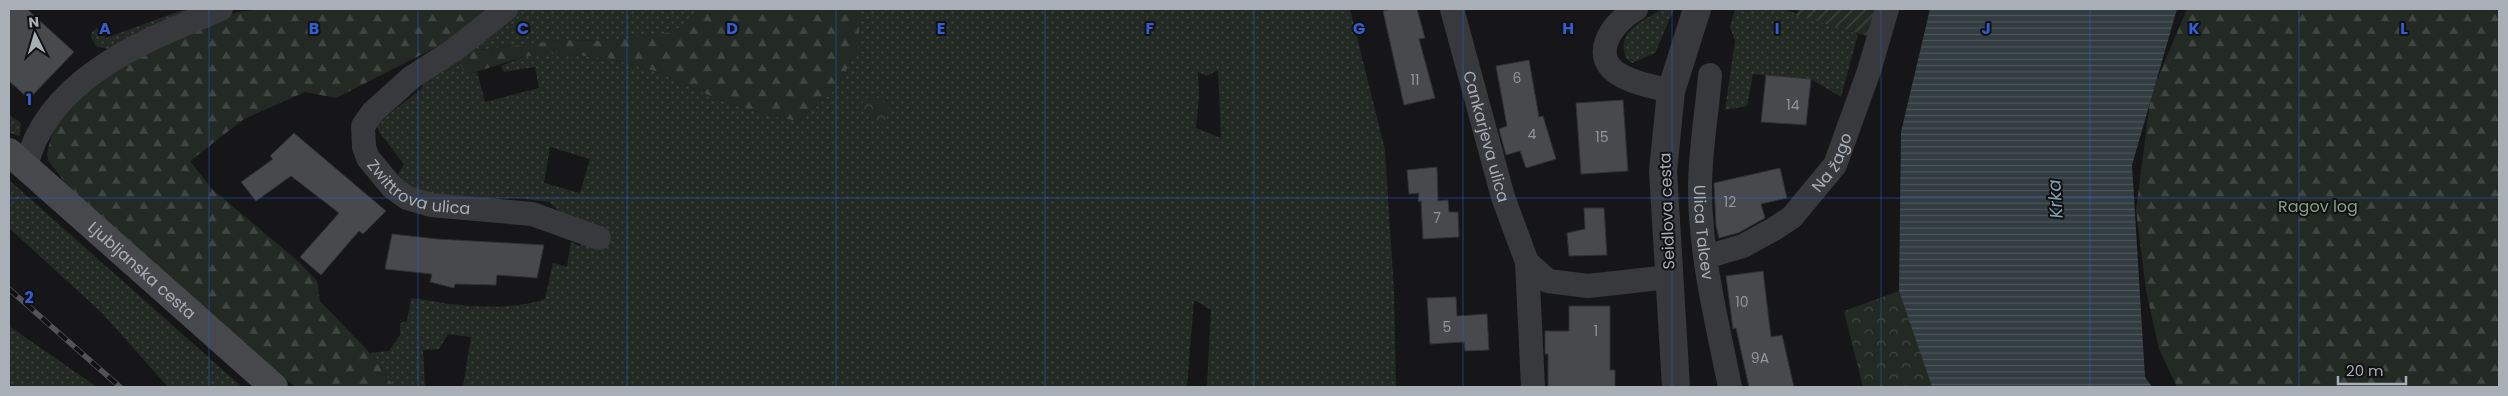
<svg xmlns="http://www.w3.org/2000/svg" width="2508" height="396" viewBox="0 0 2508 396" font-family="Poppins,sans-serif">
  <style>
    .grass { fill: url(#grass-dots); fill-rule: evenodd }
    .forest { fill: url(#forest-firs) }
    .park { fill: url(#park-crowns) }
    .garden { fill: url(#garden-furrows) }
    .water { fill: url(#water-rules) }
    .building { fill: #48494d; stroke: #303134 }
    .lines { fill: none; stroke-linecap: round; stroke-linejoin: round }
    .minor { stroke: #37393c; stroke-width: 24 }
    .tertiary { stroke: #37393c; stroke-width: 28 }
    .secondary { stroke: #46484c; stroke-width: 28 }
    .rail-casing { stroke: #515357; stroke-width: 5.5 }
    .rail { stroke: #111113; stroke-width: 4; stroke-dasharray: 11; stroke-linecap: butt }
    .grid { fill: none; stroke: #325dd3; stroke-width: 1; stroke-opacity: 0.55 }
    .labels { text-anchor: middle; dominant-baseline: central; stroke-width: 4; stroke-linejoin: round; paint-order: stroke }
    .number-label { font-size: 14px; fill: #91969c }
    .street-label { font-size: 16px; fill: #a9afb6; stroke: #111113 }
    .park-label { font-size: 16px; fill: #85a082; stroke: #111113 }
    .water-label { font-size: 18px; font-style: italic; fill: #83a1ae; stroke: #111113 }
    .grid-label { font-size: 16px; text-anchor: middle; font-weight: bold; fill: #325dd3; stroke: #111113; stroke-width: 4; stroke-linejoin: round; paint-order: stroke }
  </style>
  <defs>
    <pattern id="grass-dots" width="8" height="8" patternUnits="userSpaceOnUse" patternTransform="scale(1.25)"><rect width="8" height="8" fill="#232a23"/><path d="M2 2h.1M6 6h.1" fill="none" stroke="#404641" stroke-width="1.8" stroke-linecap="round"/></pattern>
    <pattern id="forest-firs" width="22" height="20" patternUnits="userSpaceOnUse" patternTransform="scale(1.25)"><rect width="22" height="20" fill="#232a23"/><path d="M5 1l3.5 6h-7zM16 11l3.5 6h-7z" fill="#404641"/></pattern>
    <pattern id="park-crowns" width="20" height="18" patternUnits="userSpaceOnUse" patternTransform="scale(1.25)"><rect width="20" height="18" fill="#232a23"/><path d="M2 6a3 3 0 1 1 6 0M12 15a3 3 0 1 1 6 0" fill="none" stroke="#404641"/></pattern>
    <pattern id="garden-furrows" width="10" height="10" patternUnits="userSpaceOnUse" patternTransform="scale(1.25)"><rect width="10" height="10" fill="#232a23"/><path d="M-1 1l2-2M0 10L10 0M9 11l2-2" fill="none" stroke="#404641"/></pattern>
    <pattern id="water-rules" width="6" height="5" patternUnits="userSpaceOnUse" patternTransform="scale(1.25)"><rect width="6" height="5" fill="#323d41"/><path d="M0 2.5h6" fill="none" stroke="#4d565a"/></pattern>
  </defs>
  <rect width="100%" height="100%" fill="#161618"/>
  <g class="grass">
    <path d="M185,9H196L108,49L96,46L91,37L92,32L97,28L106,38Z"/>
    <path d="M519,9H698L688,21L673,32L612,41L561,40L480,50L471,47L501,26Z"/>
    <path d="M859,9H1350L1385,150L1394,292L1396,387H1207L1211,310L1194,300L1187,387H463L471,337L448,334L439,349L423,350L425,387H394L370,353L389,351L400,335V323L407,321L411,298C455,305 502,313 545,299L553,263L567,267L571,242L580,246L589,233L560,220L558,210L549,202L518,198L455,199L416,193L395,179L404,164L379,132L377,124L421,89L427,75L456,58L466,75L477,72L485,102L539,88L535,67L504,72L501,66L520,58L550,52L612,59L655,71L722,101L767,115L797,121L831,94L845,73L859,45ZM1218,70L1221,138L1196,128L1199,96L1198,72L1207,76ZM550,147L590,159L580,193L544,183Z"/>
    <path d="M1662,9H1674L1655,53L1632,63C1627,60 1625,57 1624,50C1620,29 1647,19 1662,9Z"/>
    <path d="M1735,9H1783L1858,34L1841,97L1811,79L1753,74L1747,106L1725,110L1735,41L1730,27Z"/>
    <path d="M9,115L21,123L20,136L9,133Z"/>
    <path d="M9,180L242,387H168L102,313L9,228Z"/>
    <path d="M9,326L97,387H9Z"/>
  </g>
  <g class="forest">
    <path d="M262,9H495L460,35L336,98L305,92L244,119L190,161L212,189L298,261L317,281L320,301L370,353L394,387H295L67,185L49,162L47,154L54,125L103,74L192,31L237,12Z"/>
    <path d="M698,9H859V45L845,73L831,94L797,121L767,115L722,101L655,71L612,59L550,52L520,58L466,75L456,58L471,47L480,50L561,40L612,41L673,32L688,21Z"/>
    <path d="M2187,9H2499V387H2177L2159,349L2146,290L2136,210L2151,94Z"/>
  </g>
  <g class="park">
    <path d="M872,93L891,109L882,125L858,108Z"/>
    <path d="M1899,291L1932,387H1863L1844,311Z"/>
  </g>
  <path class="garden" d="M1799,9H1880L1874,38L1796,15Z"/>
  <path class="water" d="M1930,9H2177L2132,165L2145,377L2152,387H1932L1899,291L1901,132Z"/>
  <g class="building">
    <path d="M9,9H27L74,52L29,99L9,81Z"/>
    <path d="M1393,9H1417L1425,38L1419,39L1435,98L1404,105L1383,11Z"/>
    <path d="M1529,60L1539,117L1543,116L1556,159L1526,168L1520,151L1506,155L1499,129L1507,126L1496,66Z"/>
    <path d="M1766,75L1811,79L1806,125L1761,122Z"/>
    <path d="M1623,100L1628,171L1581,174L1576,103Z"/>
    <path d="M294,133L386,211L363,234L359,231L321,275L300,257L339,213L291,176L256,201L241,182L273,159L270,156Z"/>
    <path d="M1437,167L1438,201L1448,200L1449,212H1458L1459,237L1423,239L1421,201L1418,202L1419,193L1409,194L1407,170Z"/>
    <path d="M1780,168L1787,198L1761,204L1765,218L1738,233L1719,238L1716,225L1714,183Z"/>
    <path d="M1584,208H1604L1607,255L1569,256L1567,233L1585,229Z"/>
    <path d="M392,234L437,239L544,245L537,278L497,275L496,285L455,284L454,288L430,282L432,274L385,269Z"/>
    <path d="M1763,271L1771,337L1782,335L1794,387H1749L1736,328L1733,329L1726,276Z"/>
    <path d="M1456,297L1457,316L1487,314L1489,350L1465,351L1464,342L1430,344L1427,298Z"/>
    <path d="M1569,306H1610V370H1615V387H1548V354H1545V331H1569Z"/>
  </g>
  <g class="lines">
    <g class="minor">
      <path id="s1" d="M506,9L454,50L412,77L373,112L363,126L364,147L368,158L392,187L407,198L431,205L532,214L599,238"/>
      <path id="s2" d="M1452,9L1503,197L1527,262L1548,281L1588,286L1669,277"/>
      <path d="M1636,9C1612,22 1587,58 1622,76C1636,84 1655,87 1671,91"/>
      <path id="s3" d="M1710,75C1707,113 1700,151 1700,188C1700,255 1717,322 1730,387"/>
      <path d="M26,167C46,78 146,40 221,9"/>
      <path id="s4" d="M1706,257L1743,246L1774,229L1792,217L1835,165L1869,71L1887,9"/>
      <path d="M1527,262L1533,387"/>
    </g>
    <path class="tertiary" d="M1676,387L1663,171L1671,91L1697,9"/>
    <path class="secondary" id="s5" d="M9,152L274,387"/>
    <defs>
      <path id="rail" d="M9,289L120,387"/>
    </defs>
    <use href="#rail" class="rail-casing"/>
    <use href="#rail" class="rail"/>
  </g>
  <path class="grid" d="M209,9V387M418,9V387M627,9V387M836,9V387M1045,9V387M1254,9V387M1463,9V387M1672,9V387M1881,9V387M2090,9V387M2299,9V387M9,198H2499"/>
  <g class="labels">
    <g class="number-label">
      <text x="1517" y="78">6</text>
      <text x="1415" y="80">11</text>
      <text x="1793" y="105">14</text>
      <text x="1532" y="134">4</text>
      <text x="1602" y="137">15</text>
      <text x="1730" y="202">12</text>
      <text x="1437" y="218">7</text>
      <text x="1742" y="302">10</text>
      <text x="1447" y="327">5</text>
      <text x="1596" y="331">1</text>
      <text x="1760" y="358">9A</text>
    </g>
    <g class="street-label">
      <text stroke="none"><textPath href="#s2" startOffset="132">Cankarjeva ulica</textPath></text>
      <text stroke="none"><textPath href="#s4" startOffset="164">Na žago</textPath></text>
      <text stroke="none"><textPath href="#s1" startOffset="281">Zwittrova ulica</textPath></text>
      <text transform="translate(1667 211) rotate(-92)">Seidlova cesta</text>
      <text stroke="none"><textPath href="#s3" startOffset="158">Ulica Talcev</textPath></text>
      <text stroke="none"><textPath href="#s5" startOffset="178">Ljubljanska cesta</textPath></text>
    </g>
    <g class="park-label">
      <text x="2318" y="206">Ragov log</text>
    </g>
    <g class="water-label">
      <text transform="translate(2055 199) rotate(-94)">Krka</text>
    </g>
  </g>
  <g class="grid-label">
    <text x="105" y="34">A</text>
    <text x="314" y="34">B</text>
    <text x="523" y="34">C</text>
    <text x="732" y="34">D</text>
    <text x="941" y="34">E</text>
    <text x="1150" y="34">F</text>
    <text x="1359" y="34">G</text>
    <text x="1568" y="34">H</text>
    <text x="1777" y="34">I</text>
    <text x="1986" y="34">J</text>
    <text x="2194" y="34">K</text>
    <text x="2404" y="34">L</text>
    <text x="29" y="105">1</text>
    <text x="29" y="303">2</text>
  </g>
  <rect width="2508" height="396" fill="none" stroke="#a9afb6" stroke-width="20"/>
  <g transform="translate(35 35) rotate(355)" stroke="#111113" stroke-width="4" paint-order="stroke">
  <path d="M0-4L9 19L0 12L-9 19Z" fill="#a9afb6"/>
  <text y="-8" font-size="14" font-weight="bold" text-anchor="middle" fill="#a9afb6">N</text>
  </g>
  <path d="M2338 376v8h68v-8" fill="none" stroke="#a9afb6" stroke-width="2.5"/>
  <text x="2346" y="376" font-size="15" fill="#a9afb6" stroke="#111113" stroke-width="4" paint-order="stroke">20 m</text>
</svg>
